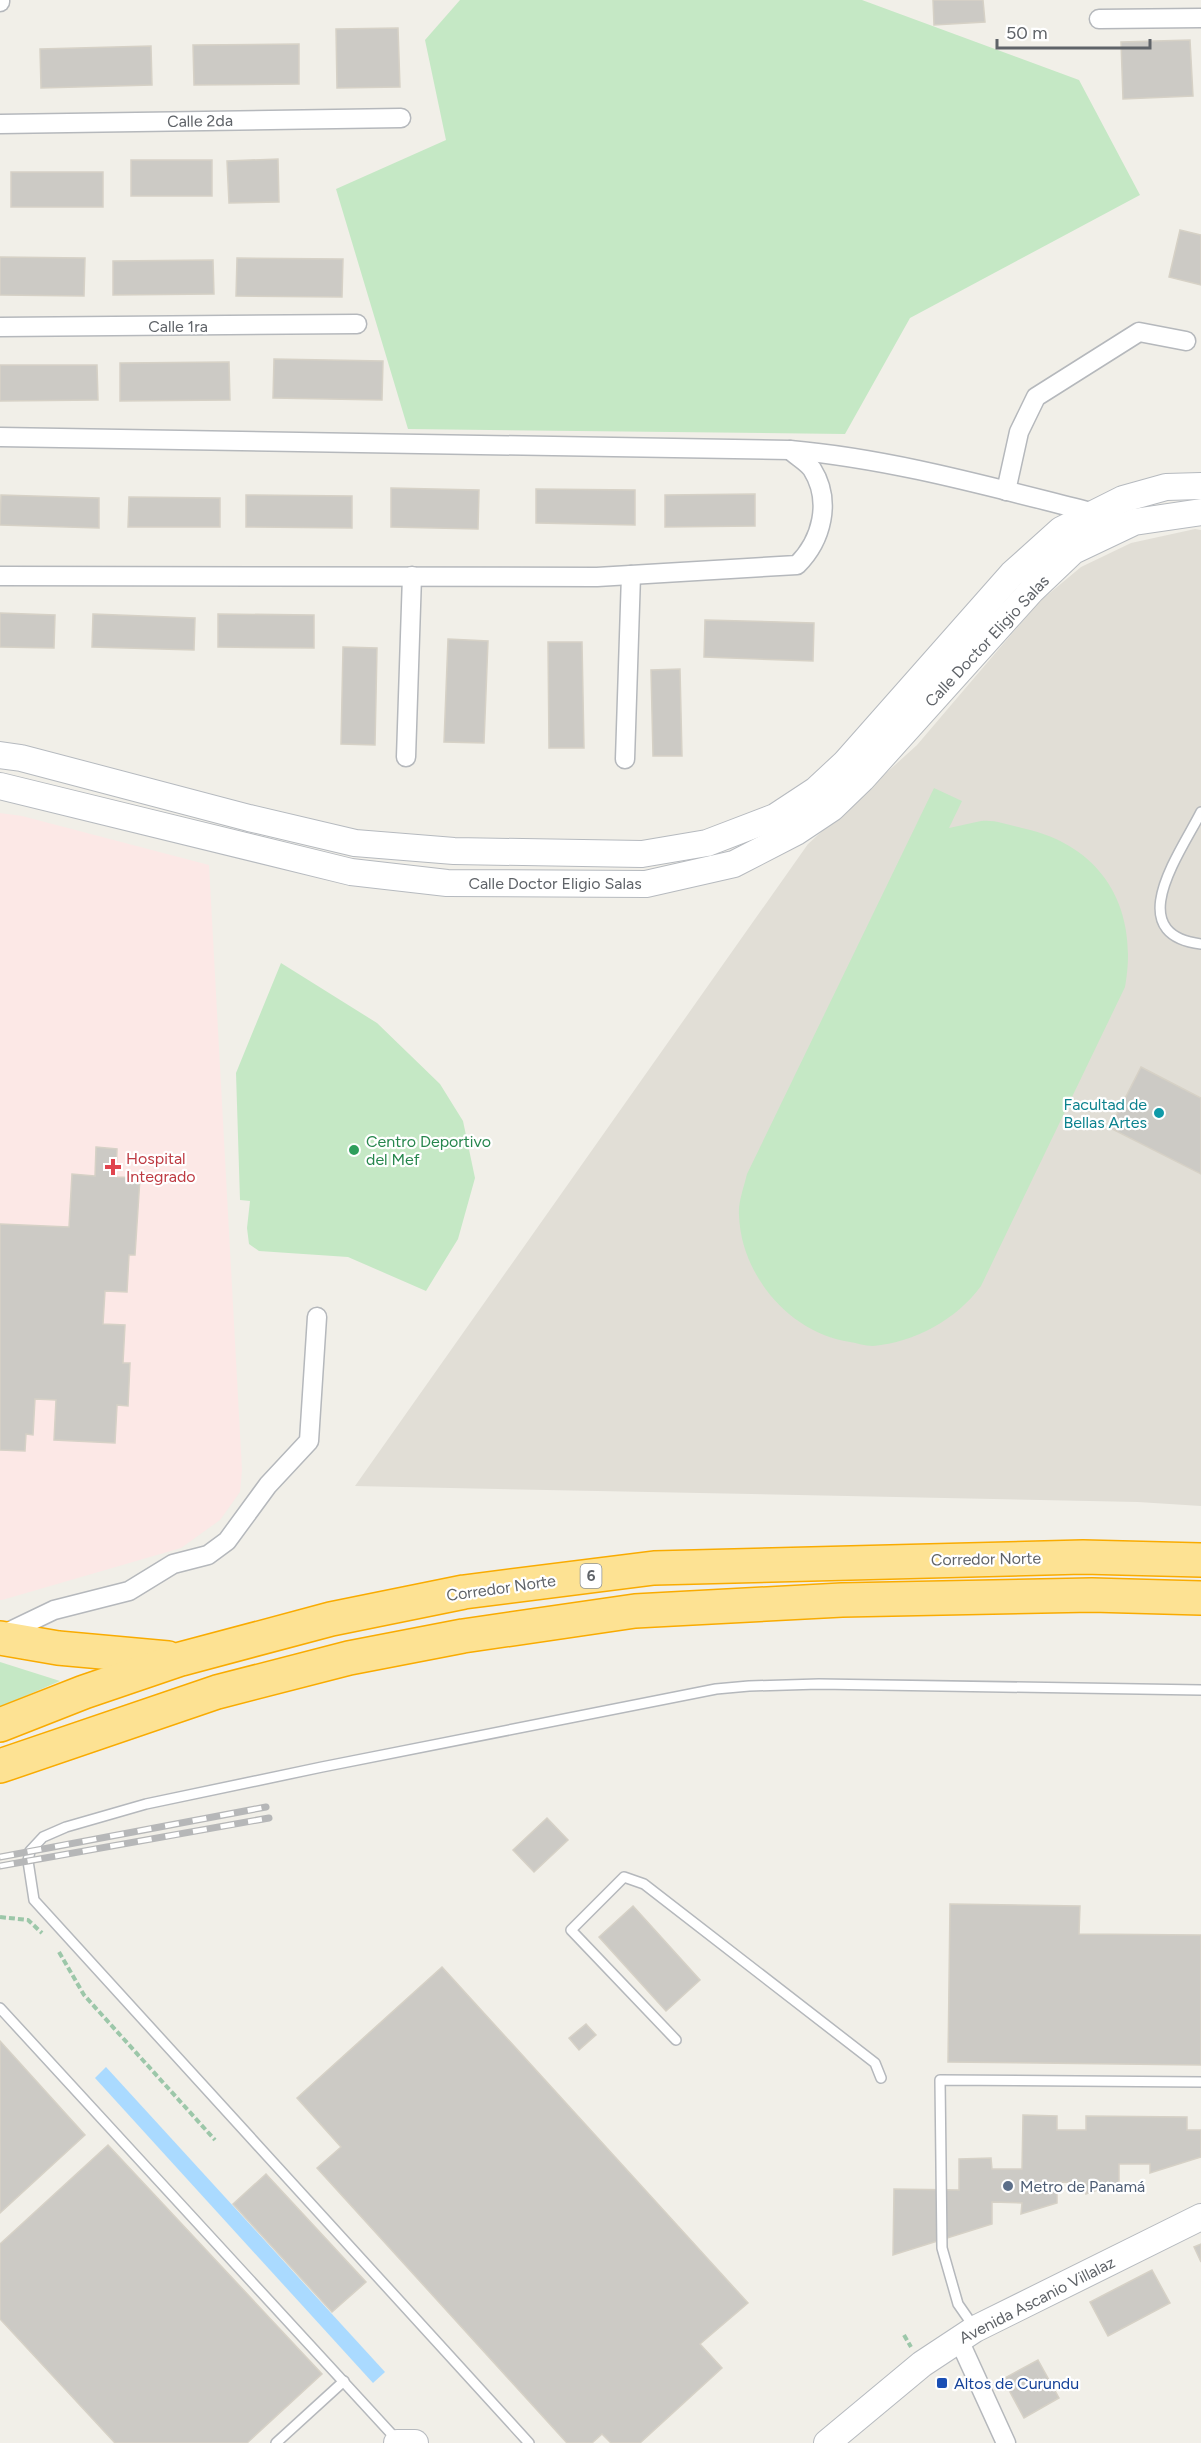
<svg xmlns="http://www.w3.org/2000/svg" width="1201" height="2443" viewBox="0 0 1201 2443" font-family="Figtree,sans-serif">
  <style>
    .education { fill: #e1ded6 }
    .medical { fill: #fce8e6 }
    .green { fill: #c5e8c5 }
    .water { fill: #aadaff }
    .building { fill: #cccac5; stroke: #d6d1c6; stroke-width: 1.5 }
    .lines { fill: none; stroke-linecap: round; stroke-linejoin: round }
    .lane-casing { stroke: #b5b8bc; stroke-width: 12 }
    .street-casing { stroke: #b5b8bc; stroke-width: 21 }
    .secondary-casing { stroke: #b6babf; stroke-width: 28 }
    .highway-casing { stroke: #f9ab00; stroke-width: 36 }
    .path { stroke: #9cc7a9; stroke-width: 4; stroke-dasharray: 6 3; stroke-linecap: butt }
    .lane { stroke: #fff; stroke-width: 9 }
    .street { stroke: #fff; stroke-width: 18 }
    .secondary { stroke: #fff; stroke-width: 26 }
    .highway { stroke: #fde293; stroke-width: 33 }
    .rail-casing { stroke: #b6b7b8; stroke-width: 7 }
    .rail { stroke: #fff; stroke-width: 4.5; stroke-dasharray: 14; stroke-linecap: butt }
    .culture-dot { fill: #0f9aa8; stroke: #fff; stroke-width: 2 }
    .leisure-dot { fill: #2e9e5b; stroke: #fff; stroke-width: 2 }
    .health-dot { fill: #e0444e; stroke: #fff; stroke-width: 2 }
    .service-dot { fill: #5c6f8a; stroke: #fff; stroke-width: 2 }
    .transit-dot { fill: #1a4fb4; stroke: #fff; stroke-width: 2 }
    .labels { text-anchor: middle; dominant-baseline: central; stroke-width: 4.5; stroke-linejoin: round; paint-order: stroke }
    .shield { fill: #fff; stroke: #8f9295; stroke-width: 1.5 }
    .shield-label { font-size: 15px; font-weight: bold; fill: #5f6368 }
    .street-label { font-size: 16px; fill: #5f6368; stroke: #fff }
    .culture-label { font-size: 16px; fill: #0d838f; stroke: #fff; text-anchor: end }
    .leisure-label { font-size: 16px; fill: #27864d; stroke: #fff; text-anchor: start }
    .health-label { font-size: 16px; fill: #be3a42; stroke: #fff; text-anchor: start }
    .service-label { font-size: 16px; fill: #4e5e75; stroke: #fff; text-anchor: start }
    .transit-label { font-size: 16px; fill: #164399; stroke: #fff; text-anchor: start }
  </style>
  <rect width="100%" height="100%" fill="#f1efe8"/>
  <path class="education" d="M1195,529L1201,530V1506L1138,1502L355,1486L808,844L917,745L1039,602L1081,567L1131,543Z"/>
  <path class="medical" d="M0,813L22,816L209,865L242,1470L240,1492L220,1520L181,1548L2,1600H0Z"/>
  <g class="green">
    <path d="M460,0H862L1079,80L1140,195L910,318L845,434L408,429L336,189L446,140L425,40Z"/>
    <path d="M934,788L962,801L949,828C960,826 970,823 981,821C995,819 1012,826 1026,829C1104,847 1139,910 1125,987L981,1286C956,1320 915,1342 873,1346C865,1346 857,1343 850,1342C790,1333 741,1276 739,1215C738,1202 744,1187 747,1174Z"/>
    <path d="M281,963L377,1023L440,1084L463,1121L475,1178L458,1239L426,1291L348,1257L259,1251L249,1244L247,1228L250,1201L240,1200L236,1073Z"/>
    <path d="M0,1662L60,1681L0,1707Z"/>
  </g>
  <path class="water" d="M106,2067L385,2372L373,2383L95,2078Z"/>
  <g class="building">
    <path d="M933,0H983L985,22L934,25Z"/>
    <path d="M398,28L400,87L337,88L336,29Z"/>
    <path d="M1190,40L1193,96L1123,99L1121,42Z"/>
    <path d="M299,44V84L194,85L193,45Z"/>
    <path d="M151,46L152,85L41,88L40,49Z"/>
    <path d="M278,159L279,202L229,203L227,161Z"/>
    <rect x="131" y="160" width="81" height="36"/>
    <rect x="11" y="172" width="92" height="35"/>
    <path d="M1180,230L1201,235V285L1169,277Z"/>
    <path d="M0,257L85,258L84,296L0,295Z"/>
    <path d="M237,258L343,259L342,297L236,296Z"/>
    <path d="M213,260L214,294L113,295V261Z"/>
    <path d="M274,359L383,361L382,400L273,398Z"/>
    <path d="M229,362L230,400L120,401V363Z"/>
    <path d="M0,365H97L98,400L0,401Z"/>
    <path d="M391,488L479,490L478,529L391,527Z"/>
    <path d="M536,489L635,490V525L536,523Z"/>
    <path d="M755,494V526L665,527V495Z"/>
    <path d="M1,495L99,498V528L0,525Z"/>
    <path d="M246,495L352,496V528L246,527Z"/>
    <path d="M129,497L220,498V527H128Z"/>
    <path d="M0,613L55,615L54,648L0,647Z"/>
    <path d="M93,614L195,618L194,650L92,647Z"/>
    <path d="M218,614L314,615V648L218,647Z"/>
    <path d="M705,620L814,623L813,661L704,657Z"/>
    <path d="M448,639L488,641L484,743L444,742Z"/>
    <path d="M548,642H582L584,748H549Z"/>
    <path d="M343,647L377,648L375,745L341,744Z"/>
    <path d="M680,669L682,756H653L651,670Z"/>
    <path d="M1141,1067L1201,1098V1174L1110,1128Z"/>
    <path d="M96,1147L117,1149L116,1177L140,1178L135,1255H129L127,1292L105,1291L103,1324L125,1325L123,1363H130L128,1406L117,1405L115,1443L54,1440L56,1400L35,1399L33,1435L26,1434L25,1451L0,1450V1224L69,1227L72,1174L95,1176Z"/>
    <path d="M547,1818L568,1840L534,1872L513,1850Z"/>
    <path d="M950,1904L1080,1906L1079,1934L1201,1935V2065L948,2062Z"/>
    <path d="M633,1906L700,1980L666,2011L599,1937Z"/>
    <path d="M442,1967L748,2303L700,2344L722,2368L640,2443H611L602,2434L592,2443H567L317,2168L341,2147L297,2098Z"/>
    <path d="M586,2024L596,2035L579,2050L569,2038Z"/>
    <path d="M0,2041L85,2135L0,2213Z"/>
    <path d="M1023,2115L1057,2116V2130H1086V2116L1187,2117V2130H1201V2157L1150,2173V2164H1119V2183L1086,2194V2183L1057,2182V2203L1021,2214L1022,2203L992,2202V2224L893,2255L894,2189L959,2190V2159L991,2158L992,2169H1022Z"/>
    <path d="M108,2145L322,2374L247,2443H115L0,2319V2244Z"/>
    <path d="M266,2174L366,2282L332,2312L233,2204Z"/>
    <path d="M1201,2244V2262L1194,2247Z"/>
    <path d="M1152,2270L1170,2303L1108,2336L1090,2302Z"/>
    <path d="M1038,2360L1059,2398L1024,2418L1003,2379Z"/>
  </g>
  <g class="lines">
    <defs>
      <g id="lane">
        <path d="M1201,812C1181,852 1120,934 1201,944"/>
        <path d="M0,2008L398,2441"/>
        <path d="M676,2040L571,1930L624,1877L644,1884L875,2063L881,2078"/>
        <path d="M974,2327L958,2304L942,2248L940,2080L1201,2082"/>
        <path d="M276,2443L344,2381"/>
        <path d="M529,2443L34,1900L28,1861L30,1851L43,1837L66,1827L146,1804L322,1767L716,1689L749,1686L819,1684L1201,1690"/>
      </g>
      <g id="street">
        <path d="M0,2V0"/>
        <path d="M1099,19L1201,18"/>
        <path d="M0,124L401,118"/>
        <path d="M0,327L357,324"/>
        <path d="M0,437L790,450C893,459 994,488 1095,513"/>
        <path d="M1006,491L1019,432L1036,397L1139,332L1186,341"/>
        <path d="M0,576L597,577L797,565C822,540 832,501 812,469C807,462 796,456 790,450"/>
        <path d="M406,757L412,576"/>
        <path d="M625,759L631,575"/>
        <path d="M2,1635L54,1610L129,1591L173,1564L208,1555L227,1541L268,1485L309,1441L317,1317"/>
        <path d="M959,2340L1006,2443"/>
      </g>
      <g id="secondary">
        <path d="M0,755L21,758L249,818L355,843L454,851L642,854L707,843L775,817L816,790L845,763L1012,574L1061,530L1123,499L1166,487L1201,486"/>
        <path d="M0,786L351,872L447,883L646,884L734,864L796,832L832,808L862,779L1032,590L1073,551L1134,522L1201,512"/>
        <path d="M397,2443H415"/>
        <path d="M827,2443L922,2364L975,2329L1201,2217"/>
      </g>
      <g id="highway">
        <path d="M0,1638L58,1648L168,1658"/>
        <path d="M0,1725L84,1692L181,1659L331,1619L464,1592L654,1568L1083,1557L1201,1560"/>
        <path d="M0,1766L217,1692L349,1658L463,1636L635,1611L842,1600L1092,1595L1201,1598"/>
      </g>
    </defs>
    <use href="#lane" class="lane-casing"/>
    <use href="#street" class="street-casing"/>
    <use href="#secondary" class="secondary-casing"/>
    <use href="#highway" class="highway-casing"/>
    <g class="path">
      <path d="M0,1917L28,1920L42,1933"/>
      <path d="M59,1952L84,1995L215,2140"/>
      <path d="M904,2335L911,2347"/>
    </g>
    <use href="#lane" class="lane"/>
    <use href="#street" class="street"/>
    <use href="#secondary" class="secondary"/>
    <use href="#highway" class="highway"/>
    <defs>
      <g id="rail">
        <path d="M0,1857L266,1807"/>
        <path d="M0,1866L269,1818"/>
      </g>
    </defs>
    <use href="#rail" class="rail-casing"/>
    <use href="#rail" class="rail"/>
  </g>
  <circle class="culture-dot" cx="1159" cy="1113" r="6"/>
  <circle class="leisure-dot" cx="354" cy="1150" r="6"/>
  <path class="health-dot" d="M110 1158h6v6h6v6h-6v6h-6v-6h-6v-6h6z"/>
  <circle class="service-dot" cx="1008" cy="2186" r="6"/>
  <rect class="transit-dot" x="936" y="2377" width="12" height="12" rx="3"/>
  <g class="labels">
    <rect class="shield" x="580.5" y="1564" width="21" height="24" rx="4.5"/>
    <g class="shield-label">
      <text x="591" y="1576">6</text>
    </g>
    <g class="street-label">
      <text transform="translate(200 121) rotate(-1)">Calle 2da</text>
      <text x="178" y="326">Calle 1ra</text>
      <text transform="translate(987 641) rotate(-47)">Calle Doctor Eligio Salas</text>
      <text x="555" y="883">Calle Doctor Eligio Salas</text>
      <text transform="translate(986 1559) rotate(-1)">Corredor Norte</text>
      <text transform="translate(501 1588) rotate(-8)">Corredor Norte</text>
      <text transform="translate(1037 2300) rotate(-27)">Avenida Ascanio Villalaz</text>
    </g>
    <g class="culture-label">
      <text x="1147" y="1104">Facultad de<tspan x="1147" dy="18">Bellas Artes</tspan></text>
    </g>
    <g class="leisure-label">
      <text x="366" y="1141">Centro Deportivo<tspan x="366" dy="18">del Mef</tspan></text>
    </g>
    <g class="health-label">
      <text x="126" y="1158">Hospital<tspan x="126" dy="18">Integrado</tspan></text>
    </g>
    <g class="service-label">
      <text x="1020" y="2186">Metro de Panamá</text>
    </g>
    <g class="transit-label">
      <text x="954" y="2383">Altos de Curundu</text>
    </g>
  </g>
  <path d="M997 39v9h153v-9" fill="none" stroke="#5f6368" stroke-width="3"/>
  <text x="1006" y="39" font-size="18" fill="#5f6368" stroke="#ffffff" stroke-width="4.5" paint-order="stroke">50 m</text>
</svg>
